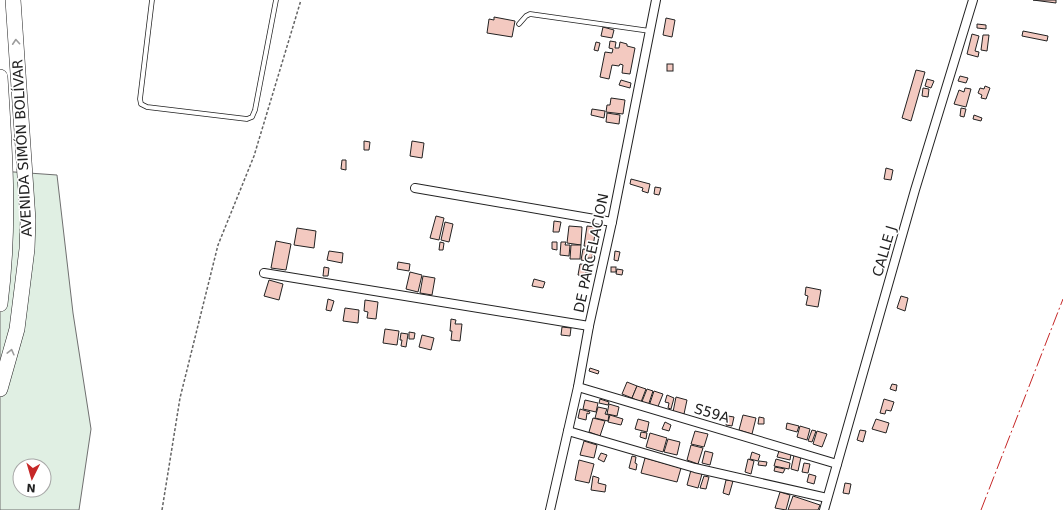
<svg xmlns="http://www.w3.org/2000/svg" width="1063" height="510" viewBox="0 0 1063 510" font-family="'DejaVu Sans',sans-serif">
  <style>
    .green { fill: #e0efe3; stroke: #6f6f6f; fill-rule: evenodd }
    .building { fill: #f3c9c0; stroke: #222 }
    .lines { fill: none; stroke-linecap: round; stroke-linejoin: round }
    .lane-casing { stroke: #222; stroke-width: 5.5 }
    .street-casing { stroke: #222; stroke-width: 10 }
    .highway-casing { stroke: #222; stroke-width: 16 }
    .path { stroke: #646464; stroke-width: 1.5; stroke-dasharray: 3 2; stroke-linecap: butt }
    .lane { stroke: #fff; stroke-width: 4 }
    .street { stroke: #fff; stroke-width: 8 }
    .highway { stroke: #fff; stroke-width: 15 }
    .power { stroke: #c62828; stroke-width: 1; stroke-dasharray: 14 3 2 3; stroke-linecap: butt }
    .oneway { stroke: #9c9c9c }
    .labels { text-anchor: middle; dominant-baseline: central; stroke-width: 3; stroke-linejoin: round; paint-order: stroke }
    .street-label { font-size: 14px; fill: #222; stroke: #fff }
  </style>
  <rect width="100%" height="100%" fill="#fff"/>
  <path class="green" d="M0,171L57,175L73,313L91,429L79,510H0ZM20,466H44V490H20Z"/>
  <g class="building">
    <path d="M1033,0H1056V3Z"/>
    <path d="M494,17L515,21L512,37L487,33L489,19L494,20Z"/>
    <path d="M666,18L675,20L672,37L663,35Z"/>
    <path d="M977,24L986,25V29L977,28Z"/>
    <path d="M603,27L614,30L612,38L601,36Z"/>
    <path d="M1023,31L1048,36L1047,41L1022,36Z"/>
    <path d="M972,34L979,36L975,51L979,52L978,57L967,54Z"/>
    <path d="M983,35H989L987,51L981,50Z"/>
    <path d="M610,41L616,42L615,48H619L620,42L627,44V46L635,48L630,74L622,73L623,65L620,64L619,66L612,65L609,79L600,77L605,52L612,53L613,49L609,48Z"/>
    <path d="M596,42L600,43L598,51L594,50Z"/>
    <rect x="667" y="64" width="6" height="7"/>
    <path d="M916,70L925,72L911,121L902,118Z"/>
    <path d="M960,76L968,78L966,83L958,81Z"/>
    <path d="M927,79L934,81L931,88L925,86Z"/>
    <path d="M621,80L631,83L630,88L619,85Z"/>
    <path d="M985,86L990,88L986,99L981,98L982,95L978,93L980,88L984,89Z"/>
    <path d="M923,88L929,89L928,97L922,96Z"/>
    <path d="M965,88L971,89L966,107L954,104L959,90L964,92Z"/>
    <path d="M611,98L625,100L623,114L606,112L607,105H610Z"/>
    <path d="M961,108L966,109L964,117L960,116Z"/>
    <path d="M592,109L605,111L604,118L591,115Z"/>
    <path d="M607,113L620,115L619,124L606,122Z"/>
    <path d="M974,115L982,118L981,121L973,119Z"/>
    <path d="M364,141L370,142L369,150H364Z"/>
    <path d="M412,141L424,143L422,158L410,156Z"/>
    <path d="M342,160H346V170L341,169Z"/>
    <path d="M886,168L893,170L891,180L884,179Z"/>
    <path d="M631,179L650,184L648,193L642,191L643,188L630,184Z"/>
    <path d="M655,187L661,188L659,195L654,194Z"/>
    <path d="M436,216L444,218L439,240L430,238Z"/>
    <path d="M554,221L561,222L559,232H553Z"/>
    <path d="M445,222L453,224L449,242L441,240Z"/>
    <path d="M569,226L582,227L581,245L567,243Z"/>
    <path d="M587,226L596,227L593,247L584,246Z"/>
    <path d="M297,228L316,231L314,248L294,245Z"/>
    <path d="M276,241L291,244L286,270L271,268Z"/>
    <path d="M440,242L444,243L443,250H439Z"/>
    <path d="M552,242H557V250L552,249Z"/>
    <path d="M561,242H566L565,245H570L569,256L560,255Z"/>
    <path d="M571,245H581L580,259H570Z"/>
    <path d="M583,249L593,250L592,258H588L587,261L581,260Z"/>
    <path d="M329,251L343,253L342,263L327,260Z"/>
    <path d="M615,251L620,252L618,261L614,260Z"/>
    <path d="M398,262L410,264L409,271L397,269Z"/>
    <path d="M580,264L590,265L589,273L586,272V276L578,275Z"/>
    <path d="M324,267L329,268L328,276H323Z"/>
    <rect x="611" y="267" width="5" height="5"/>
    <path d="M617,269L623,270L622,275L616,274Z"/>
    <path d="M410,272L422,275L418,292L406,289Z"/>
    <path d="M423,276L435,278L432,295L420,293Z"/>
    <path d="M534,279L545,282L543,288L532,286Z"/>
    <path d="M269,280L283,284L279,300L264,296Z"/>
    <path d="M806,287L821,290L818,307L806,305L808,296L805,295Z"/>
    <path d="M901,296L908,298L905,311L897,308Z"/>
    <path d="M328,299L334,301L331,311L326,310Z"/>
    <path d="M365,300L378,302L376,319L367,318L368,312L364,311Z"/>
    <path d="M345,308L359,310L358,323L343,321Z"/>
    <path d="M451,319L456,320L455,324H462L460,341L451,340L452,331H450Z"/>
    <path d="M562,327L571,328L570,336L561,335Z"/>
    <path d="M385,329L399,331L397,345L383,343Z"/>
    <path d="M409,332L415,333L414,339H409Z"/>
    <path d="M401,333L408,334L406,347L401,346L402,340H400Z"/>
    <path d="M422,335L434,338L431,350L419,347Z"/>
    <path d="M590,368L599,371L598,374L589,371Z"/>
    <path d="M627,382L637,386L632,398L622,394Z"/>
    <path d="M892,384L897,385L896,391L890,389Z"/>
    <path d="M637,386L646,389L641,402L632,398Z"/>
    <path d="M647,389L653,391L648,406L641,404Z"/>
    <path d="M654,391L663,394L657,409L649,406Z"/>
    <path d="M667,395L674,398L671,409L668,408L669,403L665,402Z"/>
    <path d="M676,397L687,400L684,414L673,412Z"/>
    <path d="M600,399L609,402L608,405L599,403Z"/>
    <path d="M884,399L894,402L891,411L886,410L885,414L880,413Z"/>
    <path d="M585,400L598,403L596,412L583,409Z"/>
    <path d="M609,404L619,407L617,416L607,414Z"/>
    <path d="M598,407L607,409L605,414L609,415L608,421L595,418Z"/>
    <path d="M580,409L590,412L589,414L587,413L586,420L578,418Z"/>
    <path d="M610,415L623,419L621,425L608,422Z"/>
    <path d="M743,415L756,418L752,434L739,430Z"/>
    <path d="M728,416L734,417L732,426L726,425Z"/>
    <path d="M759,417L764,418V424H758Z"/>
    <path d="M593,418L605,421L600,436L589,432Z"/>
    <path d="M638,419L649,422L647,432L635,429Z"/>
    <path d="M876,419L889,423L886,433L872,429Z"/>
    <path d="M665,422L671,425L669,431L662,429Z"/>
    <path d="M787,423L799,426L797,432L786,429Z"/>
    <path d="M800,426L810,429L807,440L797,437Z"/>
    <path d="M812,430L816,431L812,442L808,441Z"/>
    <path d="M860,430L866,431L863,442L857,440Z"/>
    <path d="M695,431L708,434L704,447L691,444Z"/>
    <path d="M817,431L827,434L822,447L813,444Z"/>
    <path d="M641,432L647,433L646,439L640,437Z"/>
    <path d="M650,433L667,438L663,452L646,447Z"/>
    <path d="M668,439L680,442L677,455L664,452Z"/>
    <path d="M584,441L597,445L594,458L580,455Z"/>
    <path d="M691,445L703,448L698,464L687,460Z"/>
    <path d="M705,451L713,453L710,465L702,463Z"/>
    <path d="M779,451L791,454L790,460L777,457Z"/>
    <path d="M752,452L760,455L758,461L750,459Z"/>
    <path d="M601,453L607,455L604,462L598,459Z"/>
    <path d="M794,455L801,457L798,471L791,469Z"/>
    <path d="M632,456L636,457L635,463L637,464L636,470L629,468Z"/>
    <path d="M645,458L681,468L677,482L641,473Z"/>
    <path d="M748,459L754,461L751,474L745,472Z"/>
    <path d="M776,459L790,463L789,469L774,466Z"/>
    <path d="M579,460L594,464L589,483L575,480Z"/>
    <path d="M759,461L767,462L766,466L758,465Z"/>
    <path d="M804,463L810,464L808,473L802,472Z"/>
    <path d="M775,467L785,469L783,473L774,471Z"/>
    <path d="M691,470L702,474L698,488L687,485Z"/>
    <path d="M809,474L816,476L814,484L807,482Z"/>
    <path d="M593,476L599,478L598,483L606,485L605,492L591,490Z"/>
    <path d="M704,476L709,477L706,489L700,488Z"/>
    <path d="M726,480L733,481L729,495L723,493Z"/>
    <path d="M845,483L851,484L849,494L843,493Z"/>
    <path d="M780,492L790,495L786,510L775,508Z"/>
    <path d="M793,496L820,505L818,510H788Z"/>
  </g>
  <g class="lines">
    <defs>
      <g id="lane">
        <path d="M152,0L140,99L141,104L147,107L247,119L252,117L255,110L276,0"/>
        <path d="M519,24L526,16L530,14L650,31"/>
      </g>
      <g id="street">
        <path d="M415,188L612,222"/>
        <path d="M264,273L589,326"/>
        <path d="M578,387L837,464"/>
        <path d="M568,431L695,468L827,498"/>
        <path d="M550,510L578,387L589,326L612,222L656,0"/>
        <path d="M824,510L915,190L973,0"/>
      </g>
      <g id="highway">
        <path d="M0,77C5,152 10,228 0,304"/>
        <path d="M0,389L17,329L27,249L28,220L13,0"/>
      </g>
    </defs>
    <use href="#lane" class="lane-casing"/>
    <use href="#street" class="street-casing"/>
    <use href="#highway" class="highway-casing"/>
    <path class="path" d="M162,510L180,398L218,245L254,156L301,0"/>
    <use href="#lane" class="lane"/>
    <use href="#street" class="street"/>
    <use href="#highway" class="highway"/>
    <path class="power" d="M981,510L1063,299"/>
  </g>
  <defs><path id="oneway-chevron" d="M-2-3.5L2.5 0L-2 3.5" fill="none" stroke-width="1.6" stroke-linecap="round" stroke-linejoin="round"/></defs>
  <g class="oneway">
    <use href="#oneway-chevron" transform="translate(16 42) rotate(-94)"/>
    <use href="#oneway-chevron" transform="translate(11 352) rotate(-76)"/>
  </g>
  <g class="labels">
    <g class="street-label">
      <text transform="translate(22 148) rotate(-93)">AVENIDA SIMÓN BOLÍVAR</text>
      <text transform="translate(884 251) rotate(-74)">CALLE J</text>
      <text transform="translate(591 253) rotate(-78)">DE PARCELACION</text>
      <text transform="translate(712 413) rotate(16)">S59A</text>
    </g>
  </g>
  <g transform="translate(32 478) rotate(185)"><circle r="19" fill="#ffffff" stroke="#a7a7a7"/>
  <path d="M0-3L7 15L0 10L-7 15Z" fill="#c62828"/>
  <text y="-6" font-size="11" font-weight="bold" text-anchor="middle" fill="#222222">N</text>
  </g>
</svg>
